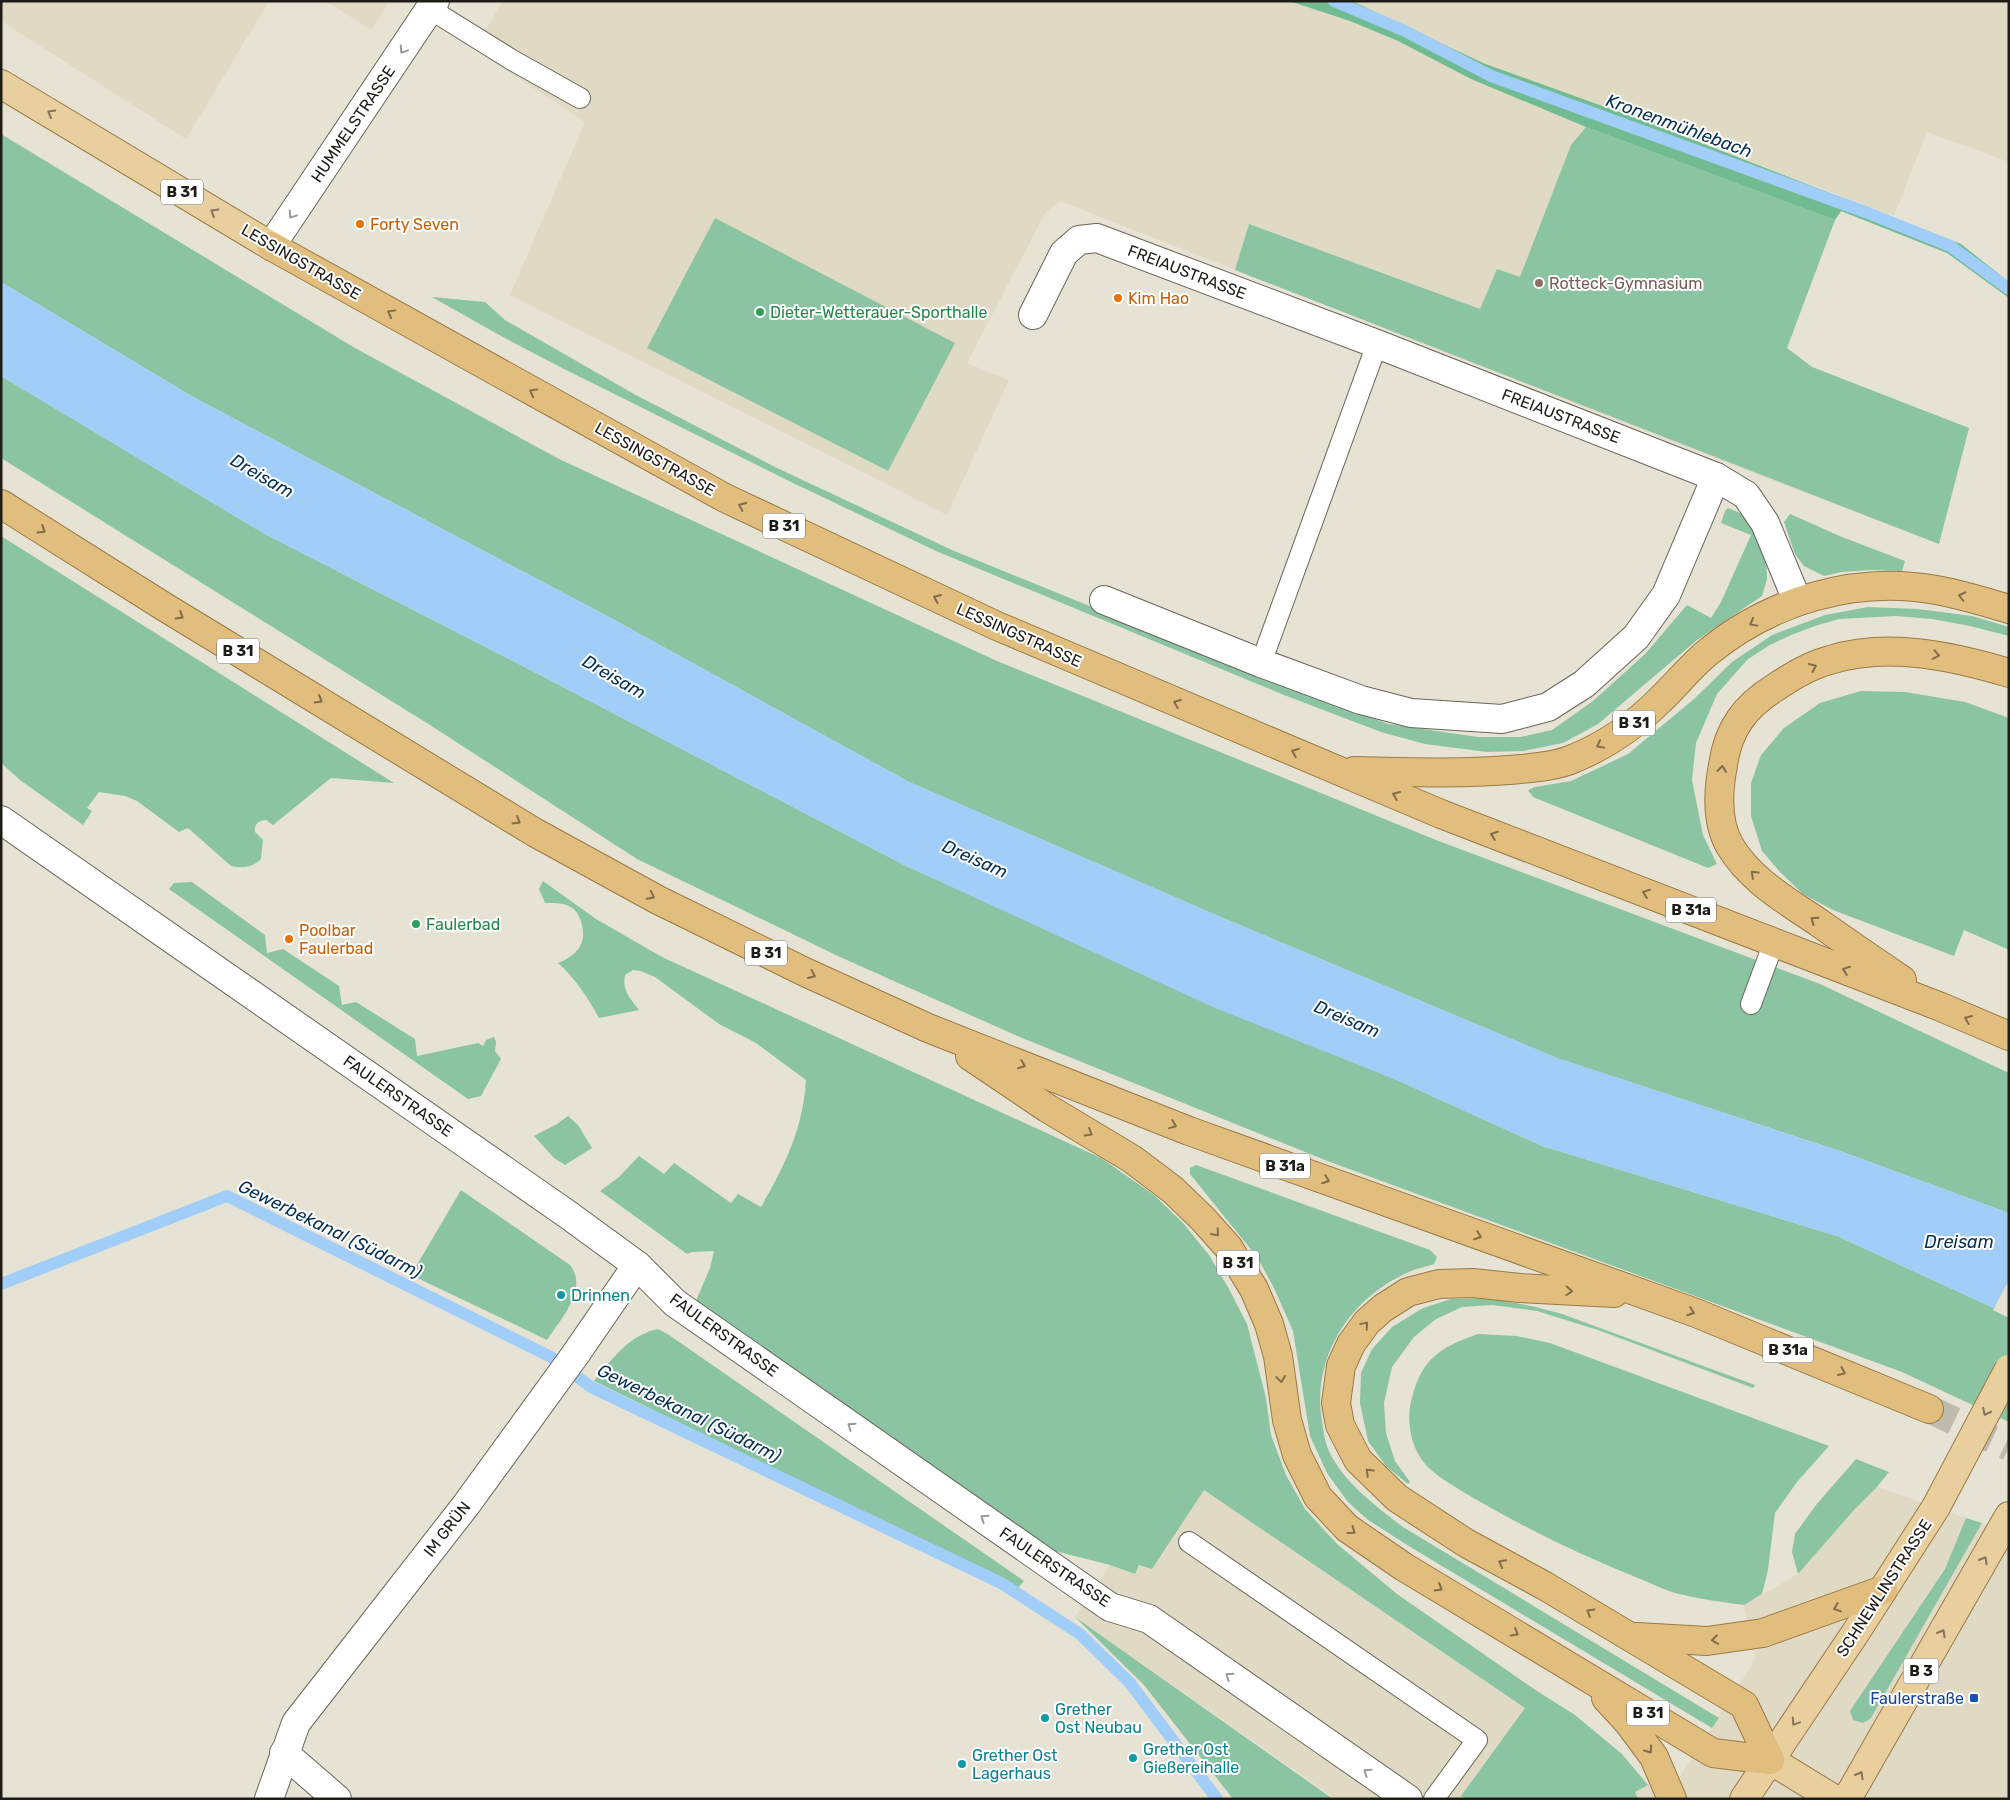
<svg xmlns="http://www.w3.org/2000/svg" width="2010" height="1800" viewBox="0 0 2010 1800" font-family="Rubik,sans-serif">
  <style>
    .built { fill: #e0d9c3 }
    .green { fill: #8bc4a2 }
    .forest { fill: #71bb90 }
    .water { fill: #a1cdf9 }
    .pier { fill: #e7e3d4 }
    .lines { fill: none; stroke-linecap: round; stroke-linejoin: round }
    .stream { stroke: #a1cdf9; stroke-width: 12 }
    .trunk-tunnel { stroke: #bfbbae; stroke-width: 28; stroke-dasharray: 28 14; stroke-linecap: butt }
    .service-casing { stroke: #686457; stroke-width: 22 }
    .minor-casing { stroke: #686457; stroke-width: 30 }
    .primary-casing { stroke: #997a45; stroke-width: 30 }
    .trunk-casing { stroke: #997a45; stroke-width: 30 }
    .service { stroke: #fff; stroke-width: 20 }
    .minor { stroke: #fff; stroke-width: 28 }
    .primary { stroke: #e9ce9e; stroke-width: 28 }
    .trunk { stroke: #e2be7e; stroke-width: 28 }
    .primary-bridge-casing { stroke: #997a45; stroke-width: 30; stroke-linecap: butt }
    .primary-bridge { stroke: #e9ce9e; stroke-width: 28 }
    .oneway { stroke: #9a9997 }
    .oneway2 { stroke: #84755a }
    .oneway3 { stroke: #806d4a }
    .food-dot { fill: #e8710a; stroke: #fff; stroke-width: 2 }
    .education-dot { fill: #8d6e63; stroke: #fff; stroke-width: 2 }
    .leisure-dot { fill: #2e9e5b; stroke: #fff; stroke-width: 2 }
    .culture-dot { fill: #0f9aa8; stroke: #fff; stroke-width: 2 }
    .transit-dot { fill: #1a4fb4; stroke: #fff; stroke-width: 2 }
    .labels { text-anchor: middle; dominant-baseline: central; stroke-width: 4; stroke-linejoin: round; paint-order: stroke }
    .shield { fill: #fff; stroke: #62605d; stroke-width: 1 }
    .shield-label { font-size: 15px; font-weight: bold; fill: #1e1c17 }
    .street-label { font-size: 16px; fill: #1e1c17; stroke: #fff }
    .food-label { font-size: 16px; fill: #c56008; stroke: #fff; text-anchor: start }
    .education-label { font-size: 16px; fill: #785e54; stroke: #fff; text-anchor: start }
    .leisure-label { font-size: 16px; fill: #27864d; stroke: #fff; text-anchor: start }
    .culture-label { font-size: 16px; fill: #0d838f; stroke: #fff; text-anchor: start }
    .transit-label { font-size: 16px; fill: #164399; stroke: #fff; text-anchor: end }
    .water-label { font-size: 18px; font-style: italic; fill: #063052; stroke: #fff }
  </style>
  <rect width="100%" height="100%" fill="#e7e3d4"/>
  <g class="built">
    <path d="M1,1H269L186,139L1,21Z"/>
    <path d="M326,1H390L371,30Z"/>
    <path d="M503,1H1289L1350,21L1398,41L1471,79L1586,127L1835,220L1787,348L1812,367L1969,428L1939,544L1763,477L1060,201L1045,213L967,363L1009,380L947,515L510,295L585,122L474,49Z"/>
    <path d="M1352,1H2009V162L1927,132L1894,216L1655,125L1483,63Z"/>
    <path d="M1877,1487L1966,1518L1947,1565L1851,1711L1871,1718L1982,1523L2009,1532V1799H1638L1635,1792L1648,1785L1679,1778L1755,1660L1744,1605L1798,1574L1854,1510Z"/>
    <path d="M1203,1489L1525,1708L1461,1796L1465,1799H1336L1075,1617L1110,1565L1135,1574L1139,1565L1152,1569Z"/>
  </g>
  <g class="green">
    <path d="M1586,127L1835,220L1787,348L1812,367L1969,428L1939,544L1235,270L1249,224L1480,309L1497,269L1520,277L1571,145Z"/>
    <path d="M1,134L355,348L561,460L997,661L1436,840L1820,984L2009,1073V1213L1840,1151L1557,1058L1216,915L909,782L609,617L195,398L1,282Z"/>
    <path d="M715,218L955,343L888,471L647,348Z"/>
    <path d="M432,297L485,302L505,320L634,394L775,467L952,550L1283,685L1388,724L1478,737H1520L1552,730L1593,701L1645,654L1687,605L1711,618L1721,602L1751,535L1721,523L1725,511L1728,508L1745,515L1766,554L1767,579L1762,596L1697,640L1598,724L1563,743L1523,751L1487,752L1425,744L1381,732L1284,695L936,551L793,483L562,368L501,336Z"/>
    <path d="M1,376L263,533L542,676L906,866L1399,1081L1542,1146L1837,1236L2009,1315V1422L1902,1372L1330,1162L1022,1038L840,957L637,859L430,725L1,458Z"/>
    <path d="M1790,514L1842,537L1905,561L1902,571L1871,570L1842,572L1824,576L1804,566L1795,554L1784,522Z"/>
    <path d="M1,536L394,783L331,778L273,825L266,820C259,820 254,824 255,832L263,840L261,859C253,867 242,869 231,866L188,828L179,832L137,801L125,796L99,792L87,808L92,811L83,825L20,780L1,763Z"/>
    <path d="M1868,607L1918,609L1972,616L2009,627V636L1970,626L1932,619L1896,616L1839,619L1815,626L1791,635L1768,646L1747,660L1717,694L1696,743L1692,780L1703,835L1717,864L1708,868L1533,797L1528,790L1535,787L1571,781L1628,754L1694,699L1732,662L1772,635L1825,615Z"/>
    <path d="M1861,691L1905,692L1965,702L2009,718V950L1964,930L1954,956L1833,910L1803,894L1780,872L1762,851L1751,816V783L1761,755L1784,728L1820,703Z"/>
    <path d="M543,881L596,919L662,957L1101,1158L1154,1195L1183,1223L1209,1255L1229,1289L1247,1324L1266,1398L1271,1435L1286,1475L1305,1509L1337,1544L1397,1594L1534,1689L1575,1715L1622,1754L1648,1785L1635,1792L1638,1799H1465L1461,1796L1525,1708L1204,1490L1152,1569L1139,1565L1135,1574L1110,1565L1047,1549L696,1301L710,1268L714,1251L692,1252L687,1254L600,1191L619,1177L639,1156L664,1174L674,1163L731,1203L738,1194L761,1207C785,1165 803,1129 806,1080L756,1043L719,1024L655,977L641,971L633,970L625,975C622,991 630,998 639,1010L599,1018C587,997 576,979 558,963C575,956 587,945 582,925C581,919 577,911 572,908C564,902 554,903 545,903L539,889Z"/>
    <path d="M192,882L265,935L267,953L283,949L339,986L342,1005L356,1002L415,1039L417,1056L478,1043L483,1046L486,1040L494,1037L496,1042L495,1051L501,1059L481,1096L468,1099L169,889L174,883Z"/>
    <path d="M568,1116L578,1125L592,1148L565,1165L554,1158L534,1136L557,1124Z"/>
    <path d="M1196,1165L1430,1250L1437,1257L1434,1264C1426,1267 1417,1268 1409,1272C1353,1296 1314,1352 1321,1414C1323,1426 1324,1441 1329,1451C1343,1482 1377,1507 1403,1527L1719,1718L1712,1728L1412,1548L1368,1520L1348,1502L1327,1473L1310,1436L1293,1331L1274,1288L1257,1257L1190,1174V1168Z"/>
    <path d="M461,1190L570,1265C589,1289 560,1320 547,1340L411,1275Z"/>
    <path d="M1489,1298L1536,1307L1562,1314L1755,1385L1753,1388L1598,1330L1537,1311L1493,1305L1462,1307L1436,1319L1414,1337L1392,1367L1384,1403L1386,1433L1395,1461L1410,1482L1408,1484L1386,1466L1368,1441L1360,1403L1361,1373L1372,1349L1392,1327L1423,1308L1451,1299Z"/>
    <path d="M658,1329L669,1335L1024,1581L1018,1588L594,1381C612,1359 629,1335 658,1329Z"/>
    <path d="M1478,1334L1517,1336L1550,1343L1829,1446L1797,1482L1775,1513L1768,1570L1762,1594L1744,1605C1724,1602 1703,1600 1684,1595C1668,1592 1653,1584 1638,1578C1582,1556 1529,1530 1477,1500C1462,1491 1432,1475 1422,1460C1410,1443 1406,1418 1412,1398C1422,1358 1441,1347 1478,1334Z"/>
    <path d="M1856,1459L1889,1472L1877,1487L1854,1510L1798,1574L1792,1552L1795,1534L1816,1505Z"/>
    <path d="M1966,1518L1982,1523L1871,1718L1863,1723L1853,1720L1850,1711L1945,1569Z"/>
    <path d="M1075,1617L1333,1799H1233L1144,1685Z"/>
  </g>
  <path class="forest" d="M1289,1H1352L1483,63L1655,125L1961,244L2009,282V298L1947,253L1841,211L1835,220L1586,127L1471,79L1398,41L1350,21Z"/>
  <path class="water" d="M1,282L195,398L609,617L909,782L1216,915L1557,1058L1840,1151L2009,1213V1315L1837,1236L1542,1146L1399,1081L1215,1008L906,866L542,676L263,533L1,376Z"/>
  <path class="pier" d="M2009,1280V1318L1993,1310Z"/>
  <g class="lines">
    <g class="stream">
      <path d="M1334,1L1405,31L1491,76L1868,213L1950,246L2009,289"/>
      <path d="M1,1284L227,1196L551,1357L591,1387L1001,1583L1080,1634L1130,1683L1217,1799"/>
    </g>
    <path class="trunk-tunnel" d="M1929,1409L2009,1447"/>
    <defs>
      <g id="service">
        <path d="M430,9L512,60L580,98"/>
        <path d="M1261,663L1377,344"/>
        <path d="M1751,1004L1774,942"/>
        <path d="M1189,1542L1477,1740L1434,1799"/>
      </g>
      <g id="minor">
        <path d="M271,246L435,1"/>
        <path d="M1033,315L1064,253L1079,240L1097,238L1377,344L1716,477L1746,495L1765,523L1797,600"/>
        <path d="M1104,600L1261,663L1361,700L1411,713L1502,719L1548,707L1584,684L1636,637L1666,595L1716,477"/>
        <path d="M1,820L567,1214L637,1265L675,1303L1110,1607L1149,1619L1408,1799"/>
        <path d="M284,1753L337,1799"/>
        <path d="M269,1799L296,1723L466,1505L575,1355L637,1265"/>
      </g>
      <g id="primary">
        <path d="M1,84L271,246"/>
        <path d="M1770,1760L1834,1799"/>
        <path d="M1744,1799L1856,1632L1936,1507"/>
        <path d="M1847,1799L2009,1516"/>
      </g>
      <g id="trunk">
        <path d="M271,246L725,498L997,626L1441,814L1941,1007L2009,1036"/>
        <path d="M1,504L163,606L534,832L658,900L807,973L928,1028L1189,1131L1696,1313L1929,1409"/>
        <path d="M1354,771C1406,772 1457,774 1509,770C1530,768 1555,767 1575,758C1606,745 1636,724 1659,701C1675,686 1690,667 1707,653C1770,601 1855,575 1936,590C1960,594 1985,602 2009,609"/>
        <path d="M1902,980C1874,961 1846,942 1818,922C1787,901 1750,880 1730,846C1716,822 1718,791 1723,765C1728,729 1745,706 1776,687C1792,676 1811,665 1830,660C1889,642 1952,656 2009,673"/>
        <path d="M970,1056L1047,1108L1132,1159L1173,1190L1203,1219L1228,1247L1254,1289L1269,1324L1278,1356L1287,1420L1297,1455L1318,1497L1347,1528L1404,1567L1713,1753L1770,1760"/>
        <path d="M1614,1293L1520,1288L1473,1283L1439,1284L1408,1292L1383,1308L1367,1322L1351,1344L1341,1366L1336,1403L1340,1425L1358,1460L1397,1498L1466,1543L1545,1586L1744,1705L1770,1760"/>
        <path d="M1637,1637L1707,1641L1763,1633L1883,1590"/>
        <path d="M1606,1698L1628,1722L1654,1757L1672,1799"/>
      </g>
    </defs>
    <use href="#service" class="service-casing"/>
    <use href="#minor" class="minor-casing"/>
    <use href="#primary" class="primary-casing"/>
    <use href="#trunk" class="trunk-casing"/>
    <use href="#service" class="service"/>
    <use href="#minor" class="minor"/>
    <use href="#primary" class="primary"/>
    <use href="#trunk" class="trunk"/>
    <defs>
      <path id="primary-bridge" d="M1936,1507L2009,1369"/>
    </defs>
    <use href="#primary-bridge" class="primary-bridge-casing"/>
    <use href="#primary-bridge" class="primary-bridge"/>
  </g>
  <defs><path id="oneway-chevron" d="M-2-3.5L2.5 0L-2 3.5" fill="none" stroke-width="1.6" stroke-linecap="round" stroke-linejoin="round" transform="scale(1.25)"/></defs>
  <g class="oneway">
    <use href="#oneway-chevron" transform="translate(403 50) rotate(124)"/>
    <use href="#oneway-chevron" transform="translate(292 215) rotate(124)"/>
    <use href="#oneway-chevron" transform="translate(851 1426) rotate(-145)"/>
    <use href="#oneway-chevron" transform="translate(984 1518) rotate(-145)"/>
    <use href="#oneway-chevron" transform="translate(1229 1676) rotate(-145)"/>
    <use href="#oneway-chevron" transform="translate(1367 1772) rotate(-145)"/>
  </g>
  <g class="oneway2">
    <use href="#oneway-chevron" transform="translate(51 113) rotate(-150)"/>
    <use href="#oneway-chevron" transform="translate(214 212) rotate(-149)"/>
    <use href="#oneway-chevron" transform="translate(1986 1412) rotate(117)"/>
    <use href="#oneway-chevron" transform="translate(1984 1560) rotate(-60)"/>
    <use href="#oneway-chevron" transform="translate(1942 1633) rotate(-60)"/>
    <use href="#oneway-chevron" transform="translate(1795 1722) rotate(124)"/>
    <use href="#oneway-chevron" transform="translate(1860 1775) rotate(-60)"/>
  </g>
  <g class="oneway3">
    <use href="#oneway-chevron" transform="translate(391 313) rotate(-151)"/>
    <use href="#oneway-chevron" transform="translate(533 392) rotate(-151)"/>
    <use href="#oneway-chevron" transform="translate(742 506) rotate(-155)"/>
    <use href="#oneway-chevron" transform="translate(42 530) rotate(32)"/>
    <use href="#oneway-chevron" transform="translate(1962 596) rotate(-166)"/>
    <use href="#oneway-chevron" transform="translate(937 598) rotate(-155)"/>
    <use href="#oneway-chevron" transform="translate(180 616) rotate(31)"/>
    <use href="#oneway-chevron" transform="translate(1753 623) rotate(151)"/>
    <use href="#oneway-chevron" transform="translate(1936 655) rotate(11)"/>
    <use href="#oneway-chevron" transform="translate(1813 667) rotate(-24)"/>
    <use href="#oneway-chevron" transform="translate(319 700) rotate(31)"/>
    <use href="#oneway-chevron" transform="translate(1177 703) rotate(-157)"/>
    <use href="#oneway-chevron" transform="translate(1600 745) rotate(151)"/>
    <use href="#oneway-chevron" transform="translate(1295 752) rotate(-158)"/>
    <use href="#oneway-chevron" transform="translate(1722 769) rotate(-83)"/>
    <use href="#oneway-chevron" transform="translate(1396 795) rotate(-157)"/>
    <use href="#oneway-chevron" transform="translate(517 821) rotate(31)"/>
    <use href="#oneway-chevron" transform="translate(1494 835) rotate(-159)"/>
    <use href="#oneway-chevron" transform="translate(1754 874) rotate(-137)"/>
    <use href="#oneway-chevron" transform="translate(1646 893) rotate(-159)"/>
    <use href="#oneway-chevron" transform="translate(651 896) rotate(28)"/>
    <use href="#oneway-chevron" transform="translate(1814 920) rotate(-145)"/>
    <use href="#oneway-chevron" transform="translate(1846 970) rotate(-159)"/>
    <use href="#oneway-chevron" transform="translate(812 975) rotate(25)"/>
    <use href="#oneway-chevron" transform="translate(1968 1019) rotate(-157)"/>
    <use href="#oneway-chevron" transform="translate(1022 1065) rotate(22)"/>
    <use href="#oneway-chevron" transform="translate(1173 1125) rotate(22)"/>
    <use href="#oneway-chevron" transform="translate(1089 1133) rotate(31)"/>
    <use href="#oneway-chevron" transform="translate(1326 1180) rotate(20)"/>
    <use href="#oneway-chevron" transform="translate(1216 1233) rotate(49)"/>
    <use href="#oneway-chevron" transform="translate(1478 1236) rotate(20)"/>
    <use href="#oneway-chevron" transform="translate(1569 1291) rotate(3)"/>
    <use href="#oneway-chevron" transform="translate(1691 1312) rotate(20)"/>
    <use href="#oneway-chevron" transform="translate(1365 1325) rotate(-50)"/>
    <use href="#oneway-chevron" transform="translate(1842 1372) rotate(23)"/>
    <use href="#oneway-chevron" transform="translate(1281 1379) rotate(82)"/>
    <use href="#oneway-chevron" transform="translate(1369 1472) rotate(-136)"/>
    <use href="#oneway-chevron" transform="translate(1352 1531) rotate(36)"/>
    <use href="#oneway-chevron" transform="translate(1502 1563) rotate(-152)"/>
    <use href="#oneway-chevron" transform="translate(1439 1588) rotate(31)"/>
    <use href="#oneway-chevron" transform="translate(1837 1608) rotate(159)"/>
    <use href="#oneway-chevron" transform="translate(1590 1612) rotate(-150)"/>
    <use href="#oneway-chevron" transform="translate(1515 1633) rotate(31)"/>
    <use href="#oneway-chevron" transform="translate(1715 1640) rotate(172)"/>
    <use href="#oneway-chevron" transform="translate(1649 1750) rotate(54)"/>
  </g>
  <g class="food-dot">
    <circle cx="360" cy="224" r="5"/>
    <circle cx="1118" cy="298" r="5"/>
    <circle cx="289" cy="939" r="5"/>
  </g>
  <circle class="education-dot" cx="1539" cy="283" r="5"/>
  <g class="leisure-dot">
    <circle cx="760" cy="312" r="5"/>
    <circle cx="416" cy="924" r="5"/>
  </g>
  <g class="culture-dot">
    <circle cx="561" cy="1295" r="5"/>
    <circle cx="1045" cy="1718" r="5"/>
    <circle cx="1133" cy="1758" r="5"/>
    <circle cx="962" cy="1764" r="5"/>
  </g>
  <rect class="transit-dot" x="1969" y="1693" width="10" height="10" rx="2.5"/>
  <g class="labels">
    <g class="shield">
      <rect x="161" y="179.5" width="42" height="25" rx="4"/>
      <rect x="763" y="513.5" width="42" height="25" rx="4"/>
      <rect x="217" y="638.5" width="42" height="25" rx="4"/>
      <rect x="1613" y="710.5" width="42" height="25" rx="4"/>
      <rect x="1666" y="897.5" width="50" height="25" rx="4"/>
      <rect x="745" y="940.5" width="42" height="25" rx="4"/>
      <rect x="1260" y="1153.5" width="50" height="25" rx="4"/>
      <rect x="1217" y="1250.5" width="42" height="25" rx="4"/>
      <rect x="1763" y="1337.5" width="50" height="25" rx="4"/>
      <rect x="1903.5" y="1658.5" width="35" height="25" rx="4"/>
      <rect x="1627" y="1700.5" width="42" height="25" rx="4"/>
    </g>
    <g class="shield-label">
      <text x="182" y="192">B 31</text>
      <text x="784" y="526">B 31</text>
      <text x="238" y="651">B 31</text>
      <text x="1634" y="723">B 31</text>
      <text x="1691" y="910">B 31a</text>
      <text x="766" y="953">B 31</text>
      <text x="1285" y="1166">B 31a</text>
      <text x="1238" y="1263">B 31</text>
      <text x="1788" y="1350">B 31a</text>
      <text x="1921" y="1671">B 3</text>
      <text x="1648" y="1713">B 31</text>
    </g>
    <g class="street-label">
      <text transform="translate(353 124) rotate(-56)">HUMMELSTRASSE</text>
      <text transform="translate(301 262) rotate(30)">LESSINGSTRASSE</text>
      <text transform="translate(1187 272) rotate(21)">FREIAUSTRASSE</text>
      <text transform="translate(1561 416) rotate(21)">FREIAUSTRASSE</text>
      <text transform="translate(655 459) rotate(29)">LESSINGSTRASSE</text>
      <text transform="translate(1019 635) rotate(24)">LESSINGSTRASSE</text>
      <text transform="translate(398 1096) rotate(35)">FAULERSTRASSE</text>
      <text transform="translate(724 1335) rotate(36)">FAULERSTRASSE</text>
      <text transform="translate(447 1529) rotate(-52)">IM GRÜN</text>
      <text transform="translate(1055 1567) rotate(34)">FAULERSTRASSE</text>
      <text transform="translate(1884 1588) rotate(-57)">SCHNEWLINSTRASSE</text>
    </g>
    <g class="food-label">
      <text x="370" y="224">Forty Seven</text>
      <text x="1128" y="298">Kim Hao</text>
      <text x="299" y="930">Poolbar<tspan x="299" dy="18">Faulerbad</tspan></text>
    </g>
    <g class="education-label">
      <text x="1549" y="283">Rotteck-Gymnasium</text>
    </g>
    <g class="leisure-label">
      <text x="770" y="312">Dieter-Wetterauer-Sporthalle</text>
      <text x="426" y="924">Faulerbad</text>
    </g>
    <g class="culture-label">
      <text x="571" y="1295">Drinnen</text>
      <text x="1055" y="1709">Grether<tspan x="1055" dy="18">Ost Neubau</tspan></text>
      <text x="1143" y="1749">Grether Ost<tspan x="1143" dy="18">Gießereihalle</tspan></text>
      <text x="972" y="1755">Grether Ost<tspan x="972" dy="18">Lagerhaus</tspan></text>
    </g>
    <g class="transit-label">
      <text x="1964" y="1698">Faulerstraße</text>
    </g>
    <g class="water-label">
      <text transform="translate(1679 126) rotate(20)">Kronenmühlebach</text>
      <text transform="translate(262 476) rotate(30)">Dreisam</text>
      <text transform="translate(614 677) rotate(30)">Dreisam</text>
      <text transform="translate(975 859) rotate(24)">Dreisam</text>
      <text transform="translate(1347 1019) rotate(23)">Dreisam</text>
      <text transform="translate(330 1229) rotate(26)">Gewerbekanal (Südarm)</text>
      <text x="1959" y="1242">Dreisam</text>
      <text transform="translate(689 1413) rotate(26)">Gewerbekanal (Südarm)</text>
    </g>
  </g>
  <rect width="2010" height="1800" fill="none" stroke="#1e1c17" stroke-width="5"/>
</svg>
